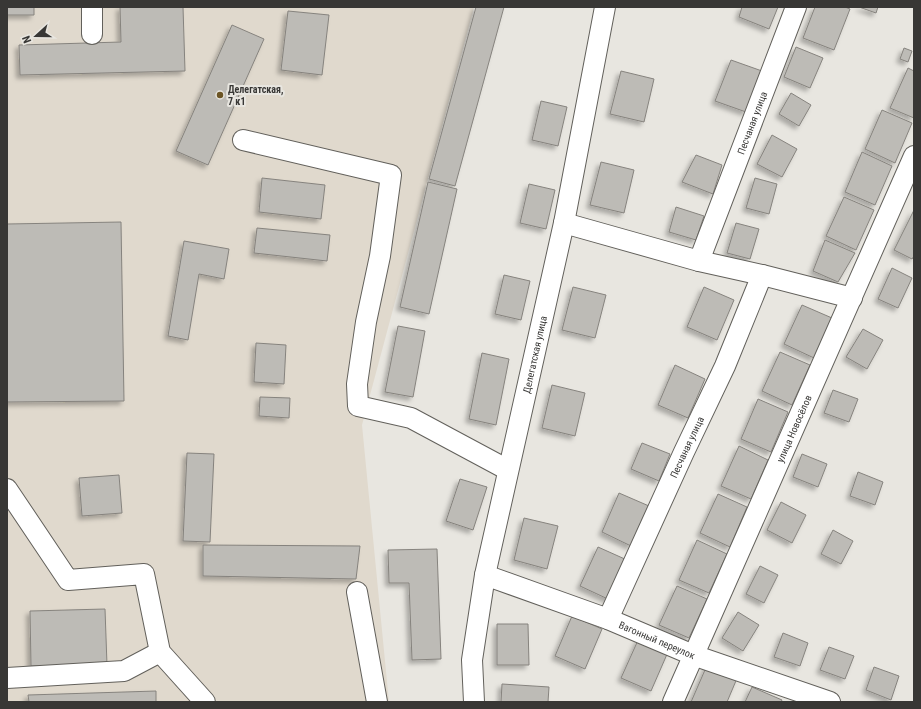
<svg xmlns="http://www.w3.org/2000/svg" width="921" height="709" viewBox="0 0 921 709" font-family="'Roboto Condensed',sans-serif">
	<defs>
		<filter id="shadow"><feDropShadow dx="-3.5" dy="3.5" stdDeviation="2" flood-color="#0004"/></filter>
	</defs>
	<rect width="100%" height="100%" fill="#e8e6e0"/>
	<path fill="#e0d9cd" d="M7 7H474L362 425 389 702H7Z"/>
	<path fill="#bdbbb6" stroke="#86837e" filter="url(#shadow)" d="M7 7H34V15H7Z
		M120 7H183L185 71 20 75 19 45 121 42Z
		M476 7H504L455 186 429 179Z
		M742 7H778L769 29 739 17Z
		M815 7H845L850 9 834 50 803 38Z
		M859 7H878L876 13Z
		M288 11 329 15 322 75 281 70Z
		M232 25 264 39 208 165 176 151Z
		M796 47 823 58 810 88 784 77Z
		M904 48 912 51 908 62 900 59Z
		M731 60 762 71 746 112 715 101Z
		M908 68 914 71V118L890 108Z
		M621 71 654 79 644 122 610 114Z
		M791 93 811 105 799 126 779 114Z
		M541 101 567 107 558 146 532 140Z
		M882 110 912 123 895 163 865 149Z
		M772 135 797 149 782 177 757 164Z
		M862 152 892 166 875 205 845 192Z
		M696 155 722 165 713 194 682 182Z
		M601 162 634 170 624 213 590 205Z
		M262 178 325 185 321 219 259 212Z
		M755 178 777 184 769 214 746 208Z
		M428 182 457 189 429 314 400 307Z
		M529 184 555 190 546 229 520 223Z
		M844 197 874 210 856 250 826 236Z
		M676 207 704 216 696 240 669 232Z
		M914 210V256L912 259 894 250Z
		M121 222 124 401 7 402V224Z
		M736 223 759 229 750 259 727 253Z
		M257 228 330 235 327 261 254 253Z
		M825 240 855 253 838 282 813 271Z
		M184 241 229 249 224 279 199 274 188 340 168 336Z
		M892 268 912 278 898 308 878 299Z
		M504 275 530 281 521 320 495 314Z
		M573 287 606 295 595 338 562 330Z
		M704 287 734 300 717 340 687 327Z
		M802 305 832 318 814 358 784 344Z
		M398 326 425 331 413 397 385 392Z
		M863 329 883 340 867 369 846 357Z
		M256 343 286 345 284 384 254 382Z
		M780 352 810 365 792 405 762 391Z
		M482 353 509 359 496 425 469 419Z
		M675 365 705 379 688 418 658 405Z
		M552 385 585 393 575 436 542 428Z
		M833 390 858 399 849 422 824 413Z
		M260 397 290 398 289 418 259 416Z
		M758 399 788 412 771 452 741 439Z
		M642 443 670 454 659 481 631 469Z
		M739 446 768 460 751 499 721 486Z
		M187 453 214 454 210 542 183 541Z
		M802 454 827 464 818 487 793 477Z
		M858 472 883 482 875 505 850 496Z
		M119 475 122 513 82 516 79 478Z
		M460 479 487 487 473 530 446 521Z
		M619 493 649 506 631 546 602 532Z
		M718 494 747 507 730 547 700 533Z
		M781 502 806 515 792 543 767 530Z
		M524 518 558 526 547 569 514 560Z
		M833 530 853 541 841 564 821 554Z
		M697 540 727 554 709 593 679 580Z
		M203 545 360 546 356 579 203 576Z
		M598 547 627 560 610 600 580 586Z
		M437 549 441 659 412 660 409 583H389L388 550Z
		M760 566 778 575 764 603 746 594Z
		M677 586 707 599 689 638 659 625Z
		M105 609 107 665 31 666 30 611Z
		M738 612 759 625 743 651 722 638Z
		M572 616 602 629 585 669 555 656Z
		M497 624H528L529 665H497Z
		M783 633 808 643 800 666 774 657Z
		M639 638 668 652 651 691 621 678Z
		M829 647 854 656 845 679 820 670Z
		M708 663 738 676 727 702H691Z
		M874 667 899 676 891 700 866 690Z
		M502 684 549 687 548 702H501Z
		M752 687 782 700 781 702H745Z
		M156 691V702H29L28 695Z"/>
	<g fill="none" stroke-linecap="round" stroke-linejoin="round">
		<g stroke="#62605b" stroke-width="22">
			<g id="minor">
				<path d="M92 34V7"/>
				<path d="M243 140 391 175 380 256 366 322 357 384 358 406 411 418 508 470"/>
				<path d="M564 223 699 261 762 275 852 298"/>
				<path id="s1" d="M699 261 796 7"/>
				<path d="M7 489 68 580 144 574 160 652 205 702"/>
				<path id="s2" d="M485 575 608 619 693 655 830 702"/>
				<path d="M357 592 377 702"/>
				<path id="s3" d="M608 619 684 452 725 366 762 275"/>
				<path d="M7 678 124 671 160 652"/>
				<path id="s4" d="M474 702 472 660 485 575 564 223 605 7"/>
				<path id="s5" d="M673 702 914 156"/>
			</g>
		</g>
		<use href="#minor" stroke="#fff" stroke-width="20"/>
	</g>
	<circle fill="#6c5525" stroke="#e8e6e0" stroke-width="1.5" cx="220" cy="95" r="4"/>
	<g text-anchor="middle" stroke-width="4" stroke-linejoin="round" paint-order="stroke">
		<g font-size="10" font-weight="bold" fill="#383735" stroke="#e8e6e0" text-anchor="start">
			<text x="228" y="93">Делегатская,<tspan x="228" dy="12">7 к1</tspan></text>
		</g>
		<g font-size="10" fill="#383735" stroke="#e8e6e0">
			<text dy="4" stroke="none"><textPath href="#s1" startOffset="148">Песчаная улица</textPath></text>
			<text dy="4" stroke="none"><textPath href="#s4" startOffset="354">Делегатская улица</textPath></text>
			<text dy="4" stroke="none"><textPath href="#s5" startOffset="299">улица Новосёлов</textPath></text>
			<text dy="4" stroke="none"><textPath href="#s3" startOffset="189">Песчаная улица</textPath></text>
			<text dy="4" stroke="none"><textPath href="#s2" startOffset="184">Вагонный переулок</textPath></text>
		</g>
	</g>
	<rect width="921" height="709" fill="none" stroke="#383735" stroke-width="16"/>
	<g transform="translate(36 36) rotate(249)" stroke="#e8e6e0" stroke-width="3" paint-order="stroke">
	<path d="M0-3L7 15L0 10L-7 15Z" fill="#383735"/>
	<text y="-6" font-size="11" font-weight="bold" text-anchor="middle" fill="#383735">N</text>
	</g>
</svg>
